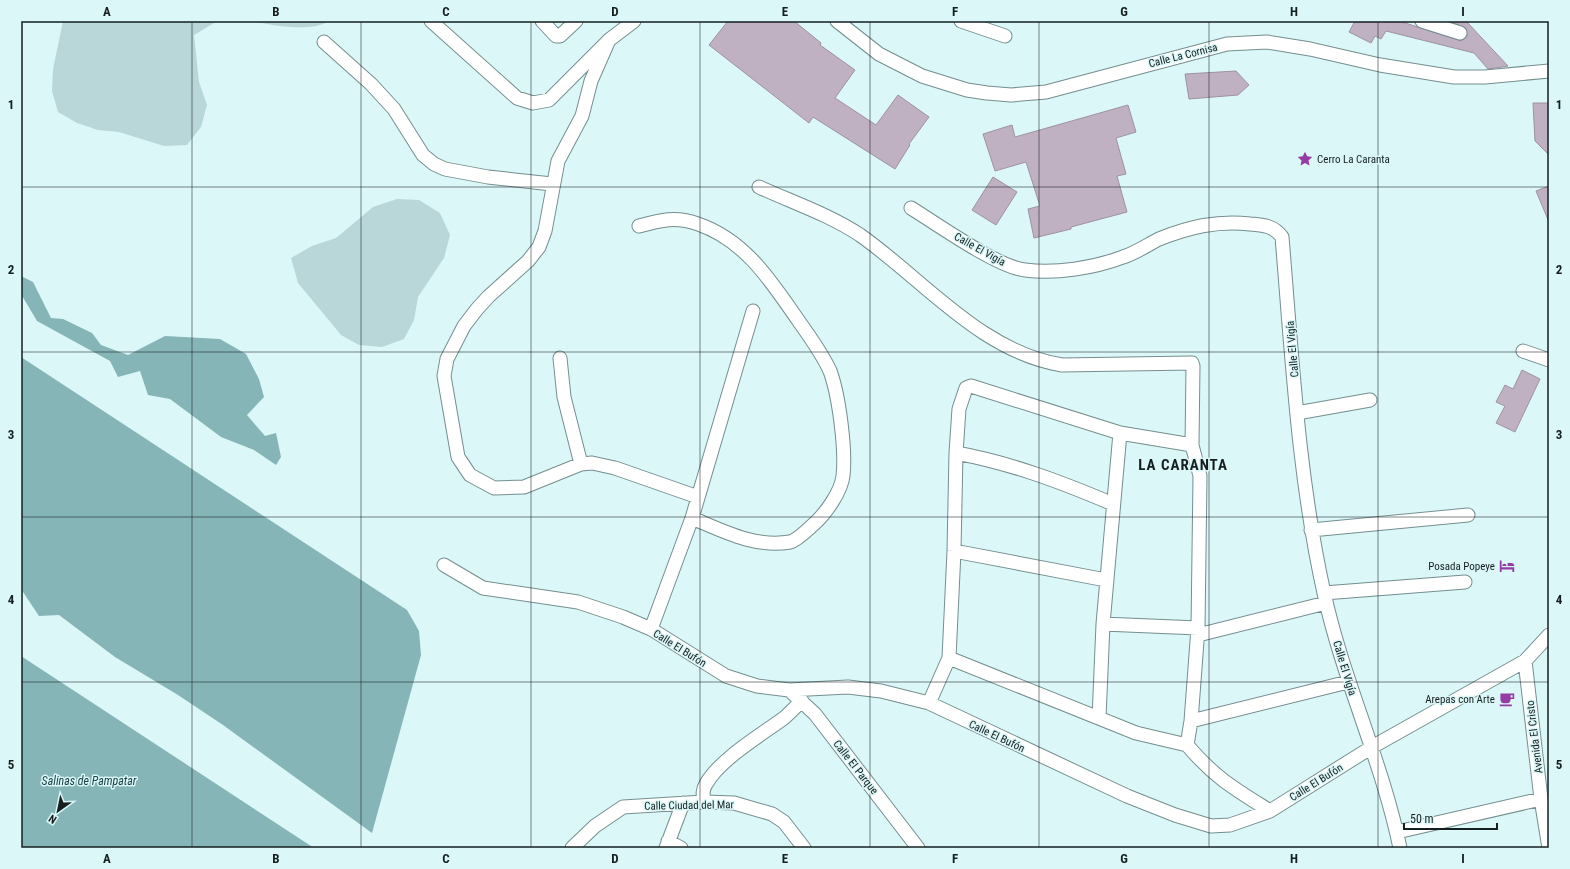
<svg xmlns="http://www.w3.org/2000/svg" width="1570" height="869" viewBox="0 0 1570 869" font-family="'Roboto Condensed',sans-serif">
	<rect width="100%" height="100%" fill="#dbf7f8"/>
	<path fill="#b9d7d8" d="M63 21H222L214 23 194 35 199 82 207 105 201 127 187 145 164 146 119 132 98 130 77 123 58 112 52 91 53 69Z
		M252 21H329C311 33 272 25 252 21Z
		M397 199 419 200 440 213 450 235 444 258 418 297 414 320 404 339 382 347 359 345 341 335 298 283 291 258 312 246 336 238 373 207Z"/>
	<path fill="#86b5b7" d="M21 276 33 282 51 318 63 319 92 333 101 345 128 355 165 336 220 339 246 354 259 379 264 397 247 415 265 436 276 433 281 457 276 465 254 450 221 437 170 399 148 395 140 371 118 377 110 361 37 321 21 294Z
		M21 357 407 610 419 631 421 655 372 833 223 725 178 695 115 657 59 615 39 616 21 589Z
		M21 656 314 848H21Z"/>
	<path fill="#bfb1c2" stroke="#9f91a2" d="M728 21H794L821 43 820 45 855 70 835 98 876 125 898 95 929 117 909 144 910 145 895 169 813 117 809 123 709 45Z
		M1355 21H1399L1461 41 1467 36 1466 28 1449 21H1466L1508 66 1488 69 1474 53 1386 31 1381 39 1375 36 1371 43 1349 32Z
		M1236 71 1249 85 1238 95 1189 99 1185 74Z
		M1533 103H1549V155L1535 141Z
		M1128 105 1136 132 1116 138 1126 174 1117 176 1127 212 1071 227V229L1034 238 1028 209 1040 206 1026 162 995 171 983 134 1012 125 1015 137Z
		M993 177 1017 192 996 225 972 210Z
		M1549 186V222L1536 191Z
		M1522 370 1540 379 1515 432 1496 423 1505 406 1496 402 1505 385 1513 389Z"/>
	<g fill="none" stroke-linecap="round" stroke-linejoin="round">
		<g stroke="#758e8f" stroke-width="15">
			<path id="minor" d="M431 21 517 98 533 103 549 100 609 40 634 21
				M542 21 556 36H560L576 21
				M837 21 879 54 922 76 967 90 987 93 1011 95 1046 92 1227 44 1267 42 1310 49 1380 65 1454 77H1485L1549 71
				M961 21 1005 36
				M1422 21 1460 33
				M609 40 591 81 582 116 558 161 545 231 539 247 528 261 489 296 477 309 464 326 447 359 444 376 458 457 470 475 494 488 524 487 581 464 592 463 615 468 698 497
				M324 42 371 84 394 109 423 155 434 164 445 169 488 177 552 184
				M759 187C792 202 830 215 860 235 924 280 981 352 1062 365L1192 363 1193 366 1192 445 1200 476 1198 628 1191 721 1187 745C1215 778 1235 789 1270 811
				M911 208C937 224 997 267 1025 270 1056 274 1094 268 1123 257 1136 253 1147 245 1159 239 1189 227 1218 220 1250 224 1264 225 1274 226 1282 237 1292 356 1298 476 1324 593 1343 680 1382 761 1400 848
				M639 226C661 220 676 216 698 224 745 240 771 281 798 320 809 336 822 353 830 371 839 395 846 450 843 476 841 492 826 513 814 524 808 529 798 540 790 542 755 548 723 531 692 518
				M1523 351 1549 360
				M560 358 564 397 581 464
				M1297 413 1370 400
				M956 453C1011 463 1061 482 1113 504
				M1311 530 1468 515
				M954 551 1106 580
				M444 565 483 588 578 602 623 617 651 629 726 676 757 686 789 690 848 687 881 691 929 703 1127 796 1175 815 1211 826 1230 825 1270 811 1372 747 1525 661 1549 635
				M1324 593 1465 582
				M1103 624 1198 628
				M651 629 692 518 753 311
				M1198 635 1326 603
				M949 658 1136 733 1187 745
				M1525 661 1541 799 1549 848
				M789 690 815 714 918 848
				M929 703 949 658 954 551 956 453 959 409 966 388 971 386 1120 433 1192 445
				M1099 718 1103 624 1120 433
				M1191 721 1348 682
				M704 802C703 795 702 790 706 784 720 759 761 735 784 718 790 713 796 706 802 701
				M1397 832 1541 799
				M668 841 681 848
				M572 848 595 826 623 807 704 802 734 803 772 814 784 822 804 848
				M666 848 683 803"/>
		</g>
		<use href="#minor" stroke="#fff" stroke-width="13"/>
	</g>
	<path fill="none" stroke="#151f20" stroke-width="1" stroke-opacity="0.55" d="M192 21V848M361 21V848M531 21V848M700 21V848M870 21V848M1039 21V848M1209 21V848M1378 21V848M21 187H1549M21 352H1549M21 517H1549M21 682H1549"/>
	<defs>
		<g id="sight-bare" transform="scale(1.2)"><path d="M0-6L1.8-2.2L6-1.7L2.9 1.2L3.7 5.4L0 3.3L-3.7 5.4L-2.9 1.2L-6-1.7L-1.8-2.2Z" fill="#953ba6" stroke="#dbf7f8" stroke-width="2.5" paint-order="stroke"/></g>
		<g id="hotel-bare" transform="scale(1.2)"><path d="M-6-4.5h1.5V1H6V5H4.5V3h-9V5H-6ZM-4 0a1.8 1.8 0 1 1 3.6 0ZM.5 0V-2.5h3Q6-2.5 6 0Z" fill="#953ba6" stroke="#dbf7f8" stroke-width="2.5" paint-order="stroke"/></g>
		<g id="cafe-bare" transform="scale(1.2)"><path d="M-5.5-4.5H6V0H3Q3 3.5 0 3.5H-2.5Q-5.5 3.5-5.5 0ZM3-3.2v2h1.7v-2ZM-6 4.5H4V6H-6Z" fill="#953ba6" stroke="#dbf7f8" stroke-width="2.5" paint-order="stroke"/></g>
	</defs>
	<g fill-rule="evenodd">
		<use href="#sight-bare" x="1305" y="159"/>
		<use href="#hotel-bare" x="1507" y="566"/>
		<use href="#cafe-bare" x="1507" y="699"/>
	</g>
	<g text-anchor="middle" stroke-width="3" stroke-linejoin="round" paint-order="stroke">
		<g font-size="11" fill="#151f20" stroke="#dbf7f8">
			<text transform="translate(1183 55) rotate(-14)" y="4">Calle La Cornisa</text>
			<text transform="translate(980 249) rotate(29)" y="4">Calle El Vigía</text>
			<text transform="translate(1292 349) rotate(-95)" y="4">Calle El Vigía</text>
			<text transform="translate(680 648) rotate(32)" y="4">Calle El Bufón</text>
			<text transform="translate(1345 668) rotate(73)" y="4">Calle El Vigía</text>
			<text transform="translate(997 736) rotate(25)" y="4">Calle El Bufón</text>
			<text transform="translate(1534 737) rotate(-97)" y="4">Avenida El Cristo</text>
			<text transform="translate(856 767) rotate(52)" y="4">Calle El Parque</text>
			<text transform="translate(1316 782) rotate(-32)" y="4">Calle El Bufón</text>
			<text transform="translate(689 805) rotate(-1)" y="4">Calle Ciudad del Mar</text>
		</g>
		<g font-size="11" fill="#151f20" stroke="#dbf7f8" text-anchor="end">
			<text x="1317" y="163" text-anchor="start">Cerro La Caranta</text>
			<text x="1495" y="570">Posada Popeye</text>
			<text x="1495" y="703">Arepas con Arte</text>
		</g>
		<g font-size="12" font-style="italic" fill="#164245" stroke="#dbf7f8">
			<text x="89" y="785">Salinas de Pampatar</text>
		</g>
		<g font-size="15" font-weight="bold" letter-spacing="1" fill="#151f20" stroke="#dbf7f8">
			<text x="1183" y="470">LA CARANTA</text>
		</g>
	</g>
	<rect width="1570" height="869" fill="none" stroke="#dbf7f8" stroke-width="44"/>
	<g transform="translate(58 811) rotate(213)" stroke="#dbf7f8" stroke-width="3" paint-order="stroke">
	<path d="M0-3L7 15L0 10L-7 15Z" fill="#151f20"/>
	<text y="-6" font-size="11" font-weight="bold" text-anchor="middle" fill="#151f20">N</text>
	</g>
	<path d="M1404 823v6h93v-6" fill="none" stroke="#151f20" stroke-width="2"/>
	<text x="1410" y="823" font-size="12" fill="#151f20" stroke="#dbf7f8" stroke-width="3" paint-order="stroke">50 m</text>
	<rect x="22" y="22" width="1526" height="825" fill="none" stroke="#151f20" stroke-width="1.5"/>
	<g font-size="13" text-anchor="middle" font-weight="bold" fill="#151f20">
		<text x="107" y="16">A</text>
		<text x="276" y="16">B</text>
		<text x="446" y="16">C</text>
		<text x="615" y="16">D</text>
		<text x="785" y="16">E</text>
		<text x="955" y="16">F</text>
		<text x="1124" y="16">G</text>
		<text x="1294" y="16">H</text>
		<text x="1463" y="16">I</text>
		<text x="11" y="109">1</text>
		<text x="1559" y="109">1</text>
		<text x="11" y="274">2</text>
		<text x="1559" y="274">2</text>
		<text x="11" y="439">3</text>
		<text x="1559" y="439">3</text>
		<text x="11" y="604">4</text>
		<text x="1559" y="604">4</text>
		<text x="11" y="769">5</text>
		<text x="1559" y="769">5</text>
		<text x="107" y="863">A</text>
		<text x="276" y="863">B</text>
		<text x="446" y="863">C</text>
		<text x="615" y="863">D</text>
		<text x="785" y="863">E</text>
		<text x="955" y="863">F</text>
		<text x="1124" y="863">G</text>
		<text x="1294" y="863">H</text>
		<text x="1463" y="863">I</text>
	</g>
</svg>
